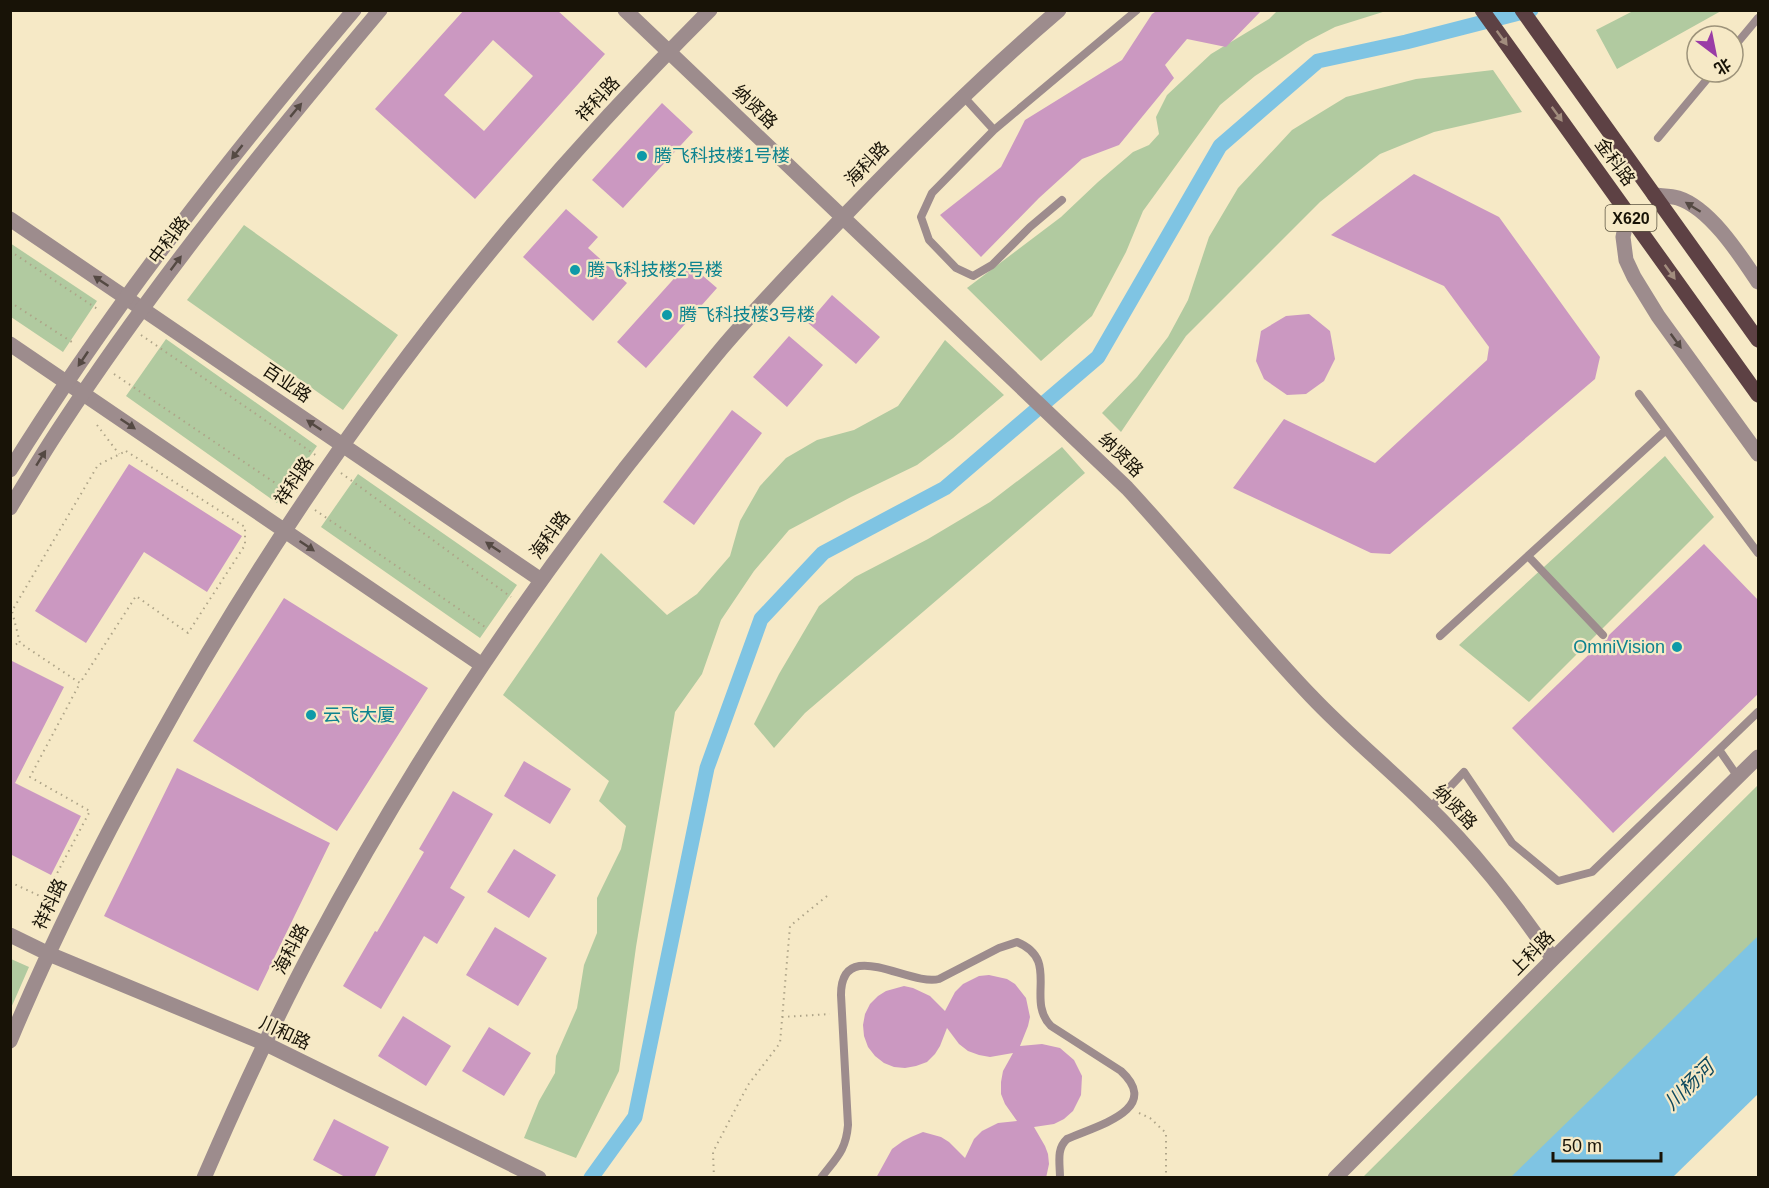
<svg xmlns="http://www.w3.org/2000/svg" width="1769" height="1188" viewBox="0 0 1769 1188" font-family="Arial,'Noto Sans SC',sans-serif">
	<rect width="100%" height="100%" fill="#f6e9c6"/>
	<path fill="#b1caa0" d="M1277 11H1386L1335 27 1306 42 1255 76 1220 105 1143 211 1126 252 1092 316 1041 361 967 288 1061 217 1098 182 1133 152 1149 145 1159 134 1156 117 1167 95 1211 54 1269 19Z
		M1633 11V10L1721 11 1617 69 1596 30Z
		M1493 70 1522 112 1434 132 1380 154 1320 202 1186 336 1121 432 1102 413 1137 377 1168 337 1188 300 1209 237 1238 188 1292 130 1346 97 1416 79Z
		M244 225 398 335 343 410 187 300Z
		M10 243 97 301 63 352 11 317Z
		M166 339 317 446 277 503 126 396Z
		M945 340 1004 395 953 438 917 465 851 497 789 530 754 571 721 620 702 674 675 712 636 947 619 1071 576 1158 524 1138 539 1101 555 1073 556 1056 577 1008 584 965 597 933V898L621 849 626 826 599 801 609 781 503 695 601 553 667 615 697 594 730 556 740 521 760 486 786 458 817 440 854 430 898 406Z
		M1062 447 1085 473 805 713 774 748 754 724 779 674 819 606 855 577 928 539 990 502Z
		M1665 456 1714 517 1529 702 1459 645Z
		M358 474 517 585 480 638 321 527Z
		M1758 785V939L1514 1177 1362 1178Z
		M11 959 29 967 11 1008Z"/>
	<path fill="#7fc4e3" d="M1758 936V1094L1673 1177H1511Z"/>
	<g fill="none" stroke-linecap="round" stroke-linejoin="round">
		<path stroke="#7fc4e3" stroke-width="15" d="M591 1178 635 1117 707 768 761 619 823 553 945 488 1098 357 1220 146 1318 61 1406 42 1531 10"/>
	</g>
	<path fill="#cb98c1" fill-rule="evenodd" d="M464 10H557L605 54 475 199 375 109ZM493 40 533 76 484 131 444 95Z
		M1158 10H1262L1226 47 1187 39 1165 65 1174 78 1119 145 1082 159 1039 198 981 257 940 215 1001 167 1025 120 1122 60 1152 14Z
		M662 103 693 132 623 208 592 180Z
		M1414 174 1499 217 1600 357 1595 379 1390 554 1371 553 1233 488 1284 419 1375 463 1487 360 1489 347 1444 286 1331 235Z
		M566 209 598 237 588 248 627 283 593 321 523 257Z
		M688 263 717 288 646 368 617 342Z
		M832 295 880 337 856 364 808 323Z
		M1309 314 1330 331 1335 359 1324 381 1306 394 1287 395 1264 379 1256 361 1261 331 1286 316Z
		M789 336 823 365 787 407 753 377Z
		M732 410 762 433 694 525 663 502Z
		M129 464 242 536 207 592 144 552 86 643 35 611Z
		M1704 544 1758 600V694L1613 833 1512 728 1603 641 1607 640 1609 635Z
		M284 598 428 688 337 831 193 741Z
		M10 660 64 687 15 783 81 816 51 875 10 854Z
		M524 761 571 789 550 824 504 796Z
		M177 768 330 843 258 991 104 916Z
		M453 791 493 814 450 888 465 897 437 944 424 936 381 1009 343 986 375 931 377 932 424 852 419 849Z
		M514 849 556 875 529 918 487 892Z
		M495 927 547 958 518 1006 466 975Z
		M989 975 1007 979 1015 984 1026 998 1030 1017 1028 1026 1020 1046 1042 1044 1060 1048 1074 1060 1082 1076 1081 1095 1073 1111 1064 1119 1054 1124 1034 1127 1045 1146 1048 1154 1049 1164 1046 1178H876L892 1149 903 1141 911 1137 923 1132 941 1137 949 1142 965 1158 974 1139 982 1131 998 1123 1017 1121 1005 1104 1001 1094V1082L1003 1071 1013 1053 990 1057 979 1055 968 1051 959 1044 947 1028 940 1046 935 1054 927 1062 916 1066 905 1068 894 1067 884 1063 875 1056 868 1047 864 1036 863 1025 865 1014 870 1004 878 996 886 991 904 986 913 988 930 996 945 1011 955 992 963 984 979 976Z
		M403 1016 451 1046 426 1086 378 1056Z
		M489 1027 531 1053 504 1096 462 1071Z
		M334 1119 389 1147 374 1178H347L313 1160Z"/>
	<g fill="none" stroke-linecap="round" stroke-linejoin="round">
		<path stroke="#aea488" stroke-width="2" stroke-dasharray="1.5 4.5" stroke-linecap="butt" d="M10 251 99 310
			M10 302 75 344
			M141 335 317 456
			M114 374 293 495
			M97 425 119 454
			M126 451 245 527V545L188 633 136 596 80 683 20 643 12 611 98 465Z
			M341 473 511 597
			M315 510 488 629
			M10 646 20 643
			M10 882 44 898 90 811 30 777 80 683
			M782 1017 830 1014
			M1139 1113 1150 1118 1166 1133V1178
			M714 1178 713 1152 748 1085 780 1043 790 926 827 896"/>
		<path stroke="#9d8c8d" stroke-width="8" d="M1733 48 1758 18
			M963 96 994 130 932 193 921 217 929 240 956 268 973 276 992 265 1030 227 1062 200
			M994 130 1137 10
			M1658 138 1713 72
			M1639 394 1758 553
			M1528 556 1603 635
			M1440 636 1666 430
			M1720 751 1738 777
			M1430 808 1464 772 1512 843 1558 881 1592 872 1758 712
			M821 1178C836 1158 846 1151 848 1125L841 995C841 935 910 987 939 979L999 948 1017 942C1061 960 1025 1000 1051 1026L1121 1071C1163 1110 1095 1126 1067 1139 1056 1149 1060 1163 1060 1178"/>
		<path stroke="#9d8c8d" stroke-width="15" d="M625 10 1127 488C1190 556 1247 629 1311 696 1346 733 1386 766 1423 802 1473 849 1514 903 1553 959
			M1654 195C1662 196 1671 196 1678 198 1710 208 1740 255 1758 282
			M1628 213 1623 237 1626 260 1634 277 1658 316 1758 454
			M10 219 541 580
			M10 344 482 665
			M10 935 49 954 266 1044 539 1178
			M10 1041C53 938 103 839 157 742 306 473 492 227 710 10
			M204 1178C238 1099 274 1021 314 946 413 760 530 585 662 422 682 397 702 372 722 348 762 301 805 257 847 213 915 142 984 74 1059 10
			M1335 1178 1553 959 1758 757"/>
		<path stroke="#9d8c8d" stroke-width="15" d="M10 470C111 307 230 157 354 10
			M10 508C27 480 43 453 61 426 157 280 267 144 380 10"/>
		<path stroke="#5d4144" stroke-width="15" d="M1482 10 1758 395
			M1522 10 1758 340"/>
	</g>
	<defs><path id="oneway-solid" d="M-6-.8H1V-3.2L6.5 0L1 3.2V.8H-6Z" transform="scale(1.5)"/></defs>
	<g fill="#a28d7e">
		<use href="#oneway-solid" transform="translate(1502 38) rotate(54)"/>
		<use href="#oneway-solid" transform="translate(1557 114) rotate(54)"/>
		<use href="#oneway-solid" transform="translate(1670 272) rotate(54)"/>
	</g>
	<g fill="#544943">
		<use href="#oneway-solid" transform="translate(296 110) rotate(-50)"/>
		<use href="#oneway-solid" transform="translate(237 152) rotate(128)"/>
		<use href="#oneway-solid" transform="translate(1693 207) rotate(-148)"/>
		<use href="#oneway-solid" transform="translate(176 263) rotate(-53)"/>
		<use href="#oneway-solid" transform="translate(101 281) rotate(-146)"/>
		<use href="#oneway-solid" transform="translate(1676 341) rotate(54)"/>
		<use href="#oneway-solid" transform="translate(83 359) rotate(124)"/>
		<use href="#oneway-solid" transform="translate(128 424) rotate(34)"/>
		<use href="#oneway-solid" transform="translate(314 425) rotate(-146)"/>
		<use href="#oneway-solid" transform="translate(41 458) rotate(-58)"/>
		<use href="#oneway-solid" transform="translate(307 546) rotate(34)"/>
		<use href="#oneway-solid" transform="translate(493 547) rotate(-146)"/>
	</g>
	<g fill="#0f9aa8" stroke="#f6e9c6" stroke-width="2">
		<circle cx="642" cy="156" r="6"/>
		<circle cx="575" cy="270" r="6"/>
		<circle cx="667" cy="315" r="6"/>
		<circle cx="1677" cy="647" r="6"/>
		<circle cx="311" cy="715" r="6"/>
	</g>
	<g text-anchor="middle" stroke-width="4.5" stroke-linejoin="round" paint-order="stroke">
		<rect fill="#f6e9c6" stroke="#5b5340" stroke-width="1.5" x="1605.5" y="205" width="51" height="26" rx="4.5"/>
		<g font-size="16" font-weight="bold" fill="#181307">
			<text x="1631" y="224">X620</text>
		</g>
		<g font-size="18" fill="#181307" stroke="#f6e9c6">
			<text transform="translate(598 99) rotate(-47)" y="6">祥科路</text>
			<text transform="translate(755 107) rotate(44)" y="6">纳贤路</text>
			<text transform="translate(1615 162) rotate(54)" y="6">金科路</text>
			<text transform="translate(867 164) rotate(-46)" y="6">海科路</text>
			<text transform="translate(169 240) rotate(-53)" y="6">中科路</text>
			<text transform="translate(287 383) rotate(34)" y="6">百业路</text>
			<text transform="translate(1121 455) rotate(45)" y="6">纳贤路</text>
			<text transform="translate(294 481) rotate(-56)" y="6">祥科路</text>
			<text transform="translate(550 535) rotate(-54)" y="6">海科路</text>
			<text transform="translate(1455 807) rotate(46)" y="6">纳贤路</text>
			<text transform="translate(50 904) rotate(-65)" y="6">祥科路</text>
			<text transform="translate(291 949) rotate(-62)" y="6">海科路</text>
			<text transform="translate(1532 953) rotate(-45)" y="6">上科路</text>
			<text transform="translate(285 1033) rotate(25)" y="6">川和路</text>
		</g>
		<g font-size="18" fill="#0d838f" stroke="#f6e9c6" text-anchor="start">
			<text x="654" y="162">腾飞科技楼1号楼</text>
			<text x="587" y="276">腾飞科技楼2号楼</text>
			<text x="679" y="321">腾飞科技楼3号楼</text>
			<text x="1665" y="653" text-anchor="end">OmniVision</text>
			<text x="323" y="721">云飞大厦</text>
		</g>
		<g font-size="20" font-style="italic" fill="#0e495e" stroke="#f6e9c6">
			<text transform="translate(1689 1085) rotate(-44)" y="7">川杨河</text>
		</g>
	</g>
	<rect width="1769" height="1188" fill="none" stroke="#181307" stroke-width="24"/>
	<g transform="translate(1715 54) rotate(148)"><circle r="28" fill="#f6e9c6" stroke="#9d937a" stroke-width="1.5"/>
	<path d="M0-4.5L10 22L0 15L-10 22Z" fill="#9a3ca6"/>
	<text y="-9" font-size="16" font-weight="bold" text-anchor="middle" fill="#181307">北</text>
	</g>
	<path d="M1553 1152v9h108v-9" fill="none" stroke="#181307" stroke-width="3"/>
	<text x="1562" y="1152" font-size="18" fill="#181307" stroke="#f6e9c6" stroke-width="4.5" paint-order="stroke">50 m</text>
</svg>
